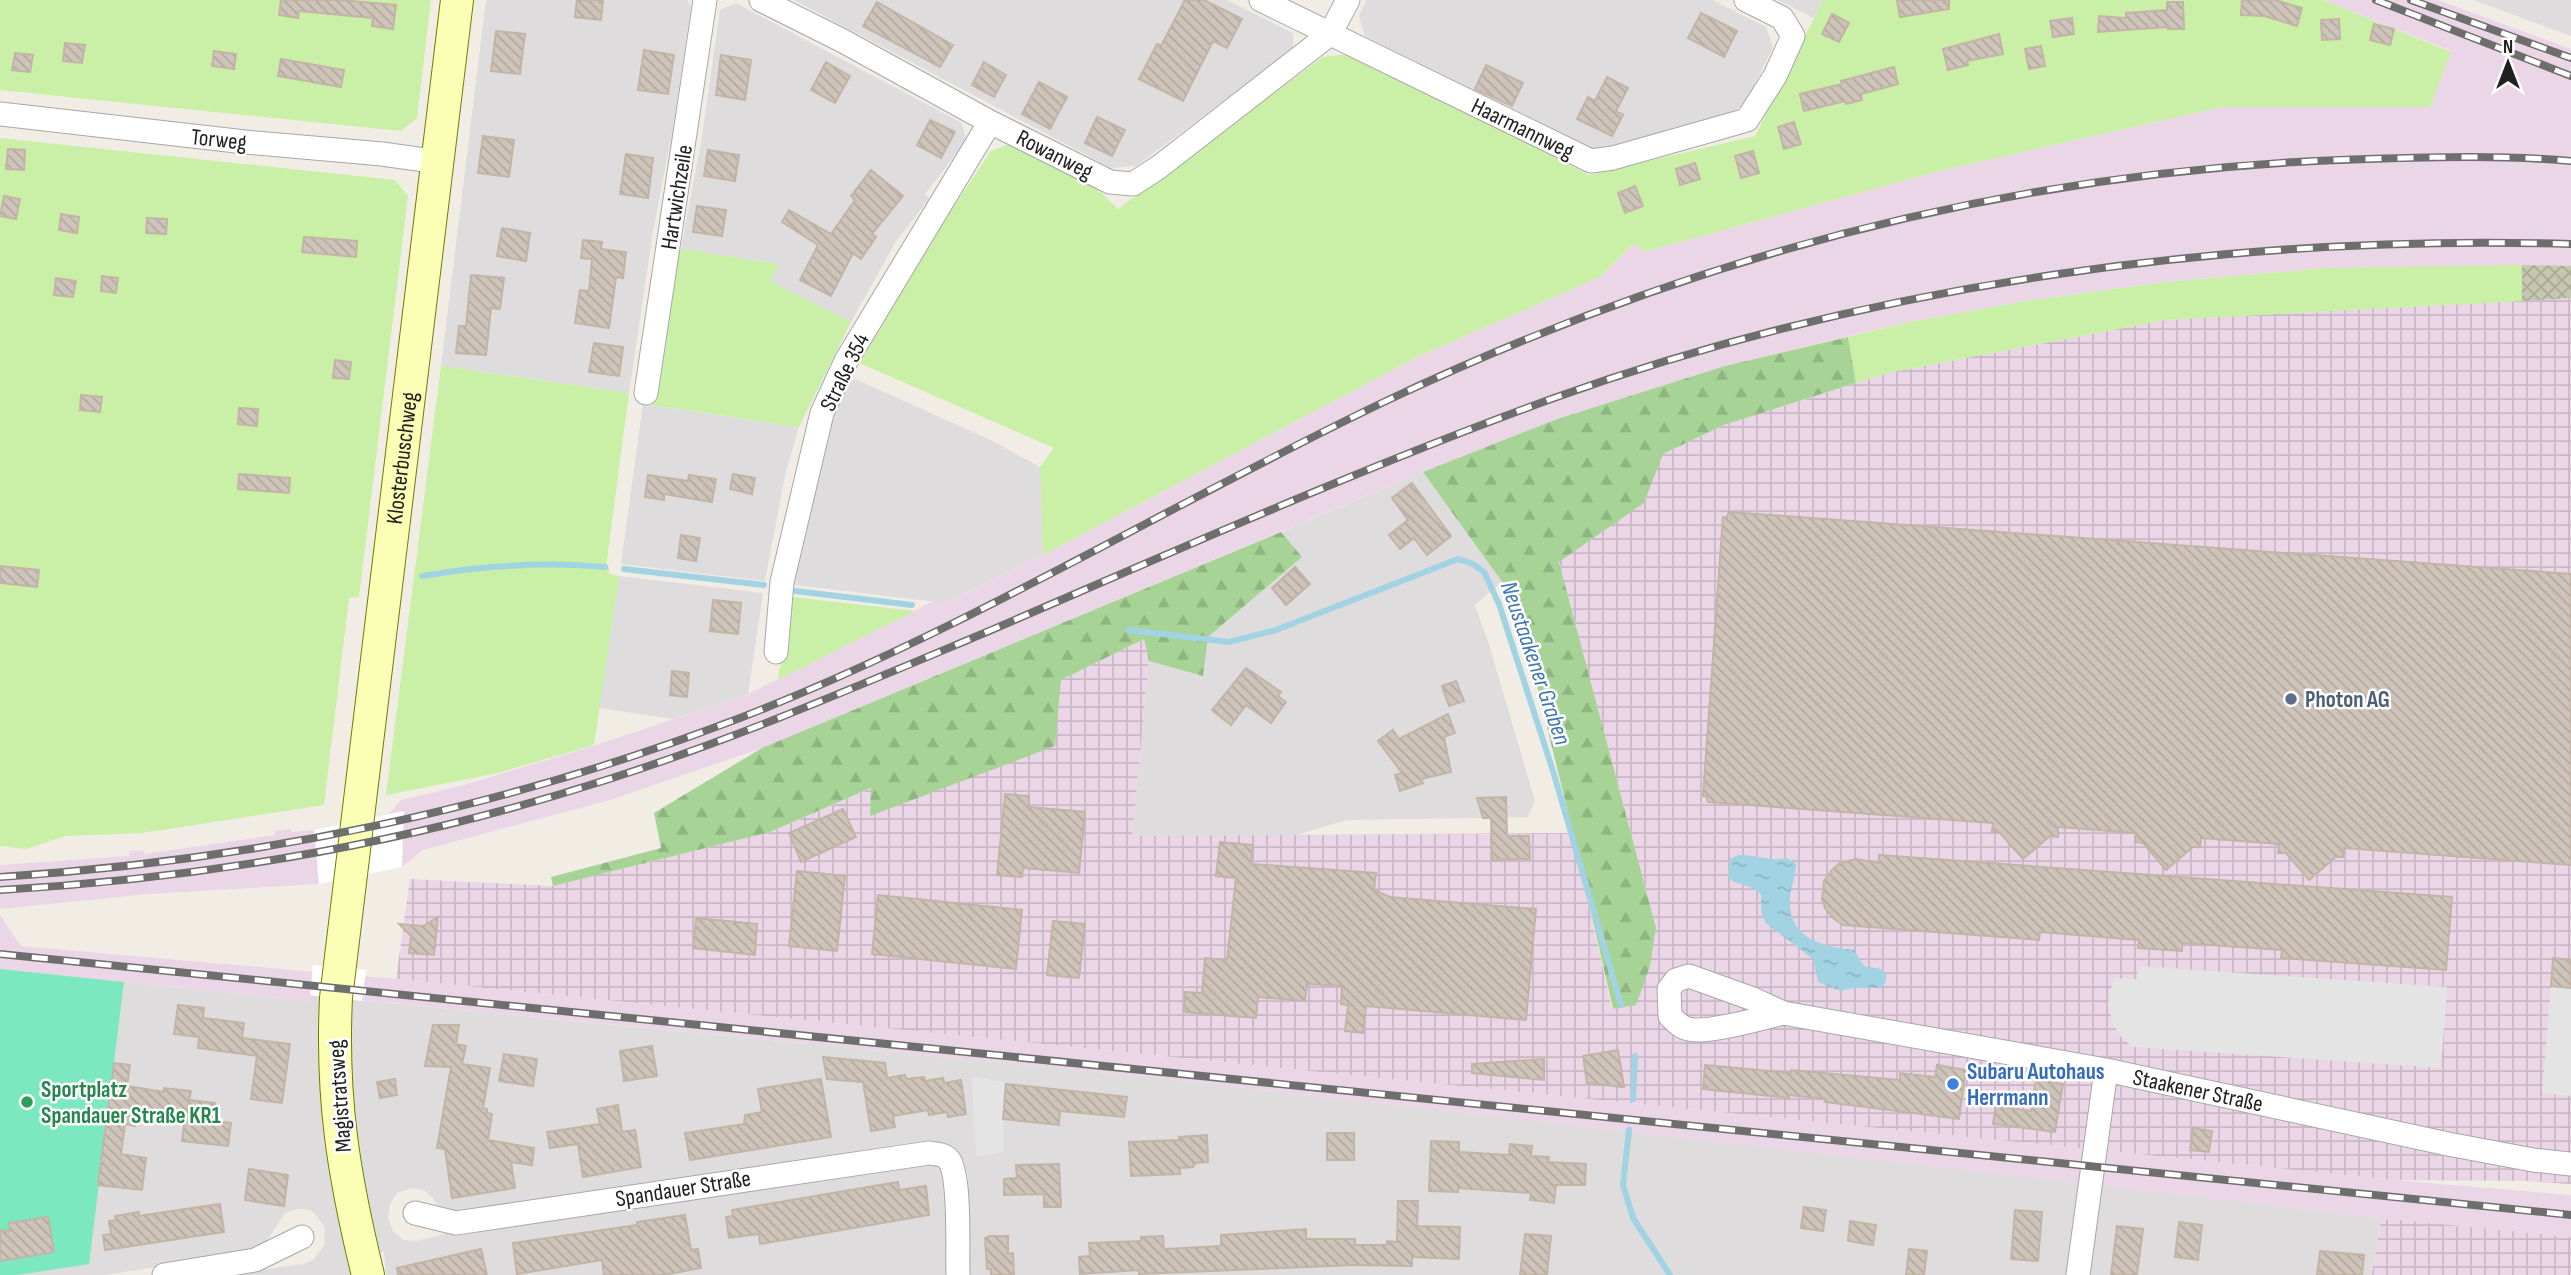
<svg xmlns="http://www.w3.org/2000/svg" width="2571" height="1275" viewBox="0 0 2571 1275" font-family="'Sofia Sans Condensed',sans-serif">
	<defs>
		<pattern id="industrial-grid" width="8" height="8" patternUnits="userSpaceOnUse" patternTransform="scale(1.75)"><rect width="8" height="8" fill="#ebd6e7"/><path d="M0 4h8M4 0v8" fill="none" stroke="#c9b7c6"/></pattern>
		<pattern id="construction-cross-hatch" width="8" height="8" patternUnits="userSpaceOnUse" patternTransform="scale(1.75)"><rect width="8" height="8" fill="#c6c7af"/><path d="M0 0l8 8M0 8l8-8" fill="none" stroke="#aaab96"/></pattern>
		<pattern id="forest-firs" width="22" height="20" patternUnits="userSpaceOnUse" patternTransform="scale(1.75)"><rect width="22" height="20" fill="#a7d496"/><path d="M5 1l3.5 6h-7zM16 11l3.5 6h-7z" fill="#8fb681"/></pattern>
		<pattern id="water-ripples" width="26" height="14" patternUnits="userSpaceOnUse" patternTransform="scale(1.75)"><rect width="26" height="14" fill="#a1d3e3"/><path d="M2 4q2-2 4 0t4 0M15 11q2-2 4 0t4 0" fill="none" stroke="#8ab5c2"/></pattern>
		<pattern id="building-back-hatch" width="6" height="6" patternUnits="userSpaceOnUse" patternTransform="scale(1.75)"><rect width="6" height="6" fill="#cec4ba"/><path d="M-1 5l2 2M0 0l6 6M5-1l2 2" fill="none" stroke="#b1a8a0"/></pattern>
	</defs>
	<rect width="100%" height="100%" fill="#f1ede5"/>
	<path fill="#dedcdc" d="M486 0H687L691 6 673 128 653 231 629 393 441 366Z
		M794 0H1227L1293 33V49L1136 166 1111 168Z
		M1366 0H1712L1766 27 1773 47 1746 102 1726 118 1592 150 1365 36 1359 16Z
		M1778 0H1823L1814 18Z
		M2473 0H2571V36Z
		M736 3 962 123 966 141 925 194 929 199 896 241 851 322 770 282 778 264 681 249 702 137 720 10Z
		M855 379 991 440 1040 467 1043 555 945 603 795 585 803 531 820 457 844 390 848 383Z
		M643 404 799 427 785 475 765 581 621 564Z
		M1423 472 1503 581 1475 605 1488 641 1535 801 1528 817 1347 820 1293 836H1132L1149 661 1203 676 1208 637 1301 558 1281 532Z
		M619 576 763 593 748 694 673 719 599 708Z
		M0 969 309 1001 310 995 324 997 353 1275H222L303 1264 313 1260 324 1246 325 1227 317 1216 310 1210 298 1209 285 1213 266 1242 252 1252 105 1275H0Z
		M349 999 1159 1078 2080 1183 2069 1275H968V1176L964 1162 956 1151 943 1145 915 1142 462 1215 439 1208 433 1198 424 1190 412 1188 397 1193 390 1204 388 1218 393 1231 403 1240 417 1241 449 1233 925 1162 935 1165 942 1170 948 1179 952 1275H386L384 1252 377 1254 352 1131Z
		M2100 1185 2381 1218 2372 1275H2090Z"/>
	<path fill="url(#industrial-grid)" d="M2571 298V1184L2525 1181 2394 1180 396 979 410 879 553 886 770 832 872 788 871 815 1054 746 1061 680 1144 639 1149 661 1132 836 1573 833 1612 1009 1636 1005 1656 928 1559 562 1643 503 1663 454 1724 425 1888 373 2165 320Z
		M2381 1218 2571 1237V1275H2372Z"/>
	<path fill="#ebd6e7" d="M2323 0H2438L2571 49V266L2325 268 2165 282 2025 301 1904 323 1725 366 1557 419 1423 472 762 748 613 799 423 850 402 867 319 884 148 894 0 909V865L129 856V851L143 850 144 854 275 835V831L291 829 292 832 314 830 388 815 401 800 461 786 593 746 748 694 932 602H948L1043 555 1417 357 1600 277 1634 243 1644 252 1939 171 2222 107H2430L2451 51Z
		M0 915 21 946 396 979 2394 1180 2571 1195V1237L2381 1218 1159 1078 311 995 309 1001 0 969Z"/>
	<path fill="url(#construction-cross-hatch)" d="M2522 265 2571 266V298L2522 301Z"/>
	<path fill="#c9f0a6" d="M0 0H431L417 118 401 131 0 90Z
		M1823 0H2323L2451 52 2430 107H2222L1939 171 1644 252 1634 243 1600 277 1417 357 1043 555 1040 467 1054 448 857 362 909 273 991 151 1012 143 1096 188 1118 209 1323 57 1348 54 1589 175 1755 136Z
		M0 138 395 180 408 196 359 597 349 598 324 805 142 833 65 836 26 849 0 846Z
		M675 248 778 264 771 282 851 322 799 427 651 405Z
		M2522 265V301L2165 320 1888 373 1856 383 1848 337 1904 323 2025 301 2166 282 2325 268Z
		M441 366 629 393 606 567H609V574L619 576 594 745 498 773 386 795Z
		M793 597 915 611 778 680 786 628H783Z"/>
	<path fill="url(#forest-firs)" d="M1848 337 1856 383 1724 425 1663 454 1644 503 1559 562 1656 928 1650 966 1636 1005 1613 1009 1573 833 1516 601 1423 472 1557 419 1725 366Z
		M1281 532 1302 557 1208 637 1203 676 1149 661 1144 639 1061 680 1055 746 870 816 871 788 770 832 553 886 551 877 661 848 654 813 762 748Z"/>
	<path fill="#7be8c0" d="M0 969 124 982 89 1264 17 1275H0Z"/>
	<path fill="#e4e4e4" d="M2138 966 2447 987 2441 1068 2133 1047 2121 1037 2113 1025 2108 1004 2110 991 2115 978 2137 979Z
		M2551 986 2571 988V1096L2542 1093Z
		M972 1077 1004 1082 1003 1152 976 1157Z"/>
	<path fill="url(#water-ripples)" d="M1738 855C1755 854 1770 862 1787 858L1796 864C1796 876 1791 886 1790 897 1787 939 1822 946 1854 950L1864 966 1881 969 1886 974V981L1883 987C1870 989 1851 986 1841 991L1818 982 1813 959 1767 924C1759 913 1762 907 1761 895 1752 883 1737 887 1728 877L1730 859Z"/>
	<path fill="#fff" d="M404 811 402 867 319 884 314 830Z
		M313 965 366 970 362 1001 310 995Z"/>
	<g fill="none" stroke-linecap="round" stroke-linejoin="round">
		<path stroke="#a1d3e3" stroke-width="6" d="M624 569 764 585
			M422 576C483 566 544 561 605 567
			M795 591 912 605
			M1129 630 1229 642 1276 630 1458 559 1473 564 1484 572 1499 604 1553 771 1621 1005
			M1633 1099 1635 1056
			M1629 1130 1623 1185 1633 1218 1670 1275"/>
	</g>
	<path fill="url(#building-back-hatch)" stroke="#c4b4a6" stroke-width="2" d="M281 0H340L396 5 393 29 372 26 373 18 299 11 298 18 279 15Z
		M577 0H603L601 20 575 17Z
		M1185 0H1204L1242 19 1227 48 1213 41 1183 101 1139 79 1157 44 1161 46Z
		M1897 0H1949V9L1900 17Z
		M2242 0H2275L2302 8 2297 26 2264 16 2241 15Z
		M877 2 953 45 940 67 863 26Z
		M2167 2H2183L2184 29H2168V27L2098 32 2099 16 2126 18V13L2167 10Z
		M1701 13 1737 31 1724 57 1688 38Z
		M1832 14 1849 23 1839 42 1822 34Z
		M2072 18 2074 34 2053 37 2050 21Z
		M2339 19 2340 39 2322 40 2321 20Z
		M2374 24 2394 29 2390 45 2370 40Z
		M496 31 525 34 520 74 491 71Z
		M1999 34 2003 54 1967 61 1968 65 1948 70 1943 49Z
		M65 43 85 45 82 63 63 61Z
		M2041 46 2045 66 2029 69 2025 49Z
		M644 50 674 55 668 94 638 90Z
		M214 51 236 54 234 69 212 66Z
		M15 53 33 55 30 72 12 70Z
		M721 55 751 60 745 100 716 95Z
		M281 59 344 70 341 87 278 76Z
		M826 62 850 76 835 103 811 90Z
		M984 62 1006 75 994 97 972 85Z
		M1486 65 1523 83 1512 106 1475 89Z
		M1894 67 1898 84 1861 94 1862 100 1846 104 1845 101 1804 111 1800 94 1842 84 1841 81Z
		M1607 77 1628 88 1616 111 1623 115 1612 136 1577 119 1588 97 1595 101Z
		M1039 82 1067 97 1050 129 1022 114Z
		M1097 117 1125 130 1112 156 1085 143Z
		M930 120 955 132 941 158 917 145Z
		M1794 122 1801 144 1784 149 1778 127Z
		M483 136 514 140 509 177 478 173Z
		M8 149 25 150 24 170 6 169Z
		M708 150 739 155 735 181 704 176Z
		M1753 151 1759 173 1741 178 1735 156Z
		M626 154 653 158 648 198 620 194Z
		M1695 163 1700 179 1680 185 1676 169Z
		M871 170 903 196 872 234 876 237 861 259 853 253 831 296 800 280 818 245 782 222 789 210 831 234 855 200 851 196Z
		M1635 186 1643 206 1625 213 1618 193Z
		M4 196 20 199 16 219 0 216Z
		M697 206 726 210 722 236 693 232Z
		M61 214 79 217 77 233 59 230Z
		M147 218 167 219 166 234 146 233Z
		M502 228 530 233 526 261 497 256Z
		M304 237 357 241 356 257 302 252Z
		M583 240 602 242 601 249 626 252 623 278 616 277 609 328 575 323 580 290 589 291 592 259 581 258Z
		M471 275 504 278 500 309 491 308 486 355 456 353 459 326H466Z
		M102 276 118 278 116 293 101 291Z
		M56 278 76 281 73 297 54 295Z
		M594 343 623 347 619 376 589 372Z
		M335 360 351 362 349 379 333 378Z
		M81 395 102 397 100 412 80 410Z
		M239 408 258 409 257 426 238 424Z
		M239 474 290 478 289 493 238 489Z
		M733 474 755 478 752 494 730 489Z
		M648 475 688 481 689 475 716 479 712 502 664 494V500L645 497Z
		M1412 483 1451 536 1427 555 1414 538 1400 549 1389 535 1408 520 1392 498Z
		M1729 512 2571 574V865L2344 848 2343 857H2336L2309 880 2286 853H2278L2279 844 2201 838 2200 847H2193L2166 870 2143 843 2135 842 2136 833 2058 827V837L2050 836 2023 859 2000 833 1992 832 1993 823 1708 802 1706 796H1703L1723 517 1726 518Z
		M681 535 700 538 696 561 678 558Z
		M0 566 39 570 37 587 0 583Z
		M1295 567 1310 584 1286 605 1272 588Z
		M713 600 741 603 738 634 710 631Z
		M1246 668 1281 692 1278 696 1286 702 1271 723 1246 705 1231 725 1212 710Z
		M672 671 689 673 687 697 670 695Z
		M1456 681 1464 701 1449 706 1442 686Z
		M1448 714 1455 733 1444 737 1451 772 1421 779 1423 783 1400 791 1395 775 1402 773 1378 741 1393 730 1399 739Z
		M1005 794 1029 796V807L1085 812 1079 873 1023 868 1022 877 997 875Z
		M1506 797 1507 836H1529L1530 859 1492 860 1491 818H1483L1477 798Z
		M843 809 856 837 801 862 789 833Z
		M1220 842 1253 845 1251 864 1376 873 1374 890 1390 897 1536 909 1526 1020 1366 1006 1363 1033 1345 1031 1348 1005 1341 1004 1342 986 1307 984 1305 1001 1258 997 1256 1018 1184 1012 1185 992 1202 993 1205 958 1227 960 1236 878 1216 876Z
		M1879 855 2452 897 2446 970 2281 958 2282 950 2182 943V951L2138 948 2139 940 2040 932 2039 940 1843 925 1833 918 1825 908 1822 899 1824 881 1831 871 1840 863 1856 859 1879 863Z
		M797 871 845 876 837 951 789 946Z
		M878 895 1022 910 1016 969 872 954Z
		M438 917 434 955 409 953 411 936 399 924 423 926Z
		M696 918 757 924 755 955 693 948Z
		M1053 921 1085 924 1079 978 1047 975Z
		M2553 958 2571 960V988L2551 986Z
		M178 1005 204 1008 203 1018 244 1023 242 1038 290 1044 282 1103 251 1099 257 1056 198 1048 199 1037 174 1034Z
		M433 1025H459L456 1044 466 1046 462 1064 490 1068 483 1108 487 1109V1113L492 1114 488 1140 534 1148 532 1165 511 1162 515 1188 452 1198 445 1149 437 1148 451 1067 425 1066Z
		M652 1046 657 1076 624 1081 620 1051Z
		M1618 1050 1624 1087 1587 1083 1583 1056Z
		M504 1054 537 1059 533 1086 499 1081Z
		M823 1057 885 1063 887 1078 905 1075 906 1079 924 1077 925 1081 943 1078 944 1083 961 1080 966 1114 948 1117 947 1112 929 1115 928 1110 893 1116 895 1127 871 1131 863 1082 827 1079Z
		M1544 1059V1080L1472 1073V1064Z
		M114 1063 130 1065 127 1086 164 1092V1088L191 1091 189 1100 215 1103 213 1121 231 1123 228 1146 182 1141 184 1124 136 1118 135 1126 125 1124 121 1154 146 1158 142 1190 98 1185Z
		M1705 1065 1791 1073V1070L1900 1080V1073L1935 1077 1937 1065 1966 1070 1959 1119 1825 1102 1826 1099 1789 1095V1098L1703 1089Z
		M395 1079 397 1095 380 1098 377 1082Z
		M821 1079 831 1137 690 1160 685 1133 744 1124 745 1115 762 1112 758 1089Z
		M2036 1079 2063 1084 2055 1132 1993 1124 1996 1106 2031 1111Z
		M1006 1084 1127 1097 1124 1117 1060 1111 1059 1125 1003 1119Z
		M618 1105 622 1132 635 1130 641 1167 583 1177 578 1144 550 1148 547 1132 600 1124 597 1109Z
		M2193 1128 2212 1131 2209 1152 2190 1150Z
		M1327 1133H1354V1160H1327Z
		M1207 1135 1208 1162 1195 1163 1193 1167 1180 1168V1174L1131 1176 1129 1142 1180 1140 1179 1137Z
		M1431 1141 1459 1142V1152L1509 1155 1510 1144 1532 1146 1531 1156 1549 1157 1548 1162 1586 1164 1585 1185H1556L1554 1203 1530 1200 1531 1193 1458 1188V1192L1429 1191Z
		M1059 1164 1061 1207H1044V1194L1004 1195V1179L1017 1178 1016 1165Z
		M249 1169 288 1175 284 1206 245 1200Z
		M898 1182 899 1190 926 1186 929 1215 760 1244 759 1234 729 1238 726 1217 733 1216 732 1210Z
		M1398 1201H1418L1417 1226 1460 1227 1459 1259 1412 1257V1266L1355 1265 1139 1274V1270L1080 1274 1079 1257 1090 1256 1089 1243 1141 1241V1237L1163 1236 1164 1249 1221 1246V1235L1306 1229V1239H1355V1245H1387V1241L1397 1242Z
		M220 1204 224 1232 105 1250 103 1235 111 1234 109 1221 116 1220 115 1216 139 1212 138 1216Z
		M1804 1207 1826 1210 1823 1231 1801 1228Z
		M2015 1210 2042 1212 2038 1261 2011 1259Z
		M685 1215 691 1250 698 1249 701 1268 663 1275H604L602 1260 517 1274 513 1243 637 1225V1222Z
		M48 1217 54 1252 0 1261V1230L10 1231 9 1223Z
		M1850 1221 1876 1225 1873 1245 1848 1241Z
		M2179 1222 2202 1225 2198 1260 2175 1257Z
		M2117 1226 2143 1229 2137 1275H2111Z
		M1525 1234 1551 1236 1547 1275H1520Z
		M990 1236H1008V1254L1013 1253 1014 1275H991V1269H987L985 1238Z
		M481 1249 487 1275H398L397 1268Z
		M1909 1249 1927 1251 1924 1275H1906Z
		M2320 1251 2364 1255 2362 1275H2317Z"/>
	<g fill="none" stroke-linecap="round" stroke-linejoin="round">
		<g stroke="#a7a7a7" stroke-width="25">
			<path id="street" d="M761 0 843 41 990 122 1110 182 1133 184 1159 167 1330 34 1348 0
				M1261 0 1591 161 1613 158 1747 120 1775 76 1793 36 1782 18 1746 0
				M0 114 245 142 382 154 439 162
				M646 393 705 0
				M776 652 782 582 822 413 846 361 990 122
				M1783 1013C1763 1018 1707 1034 1688 1029 1680 1027 1676 1022 1670 1016L1669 989 1676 980 1689 976 1753 999 1783 1013 2106 1070 2448 1144 2533 1160 2571 1164
				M415 1213 456 1223 929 1153C936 1154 944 1154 949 1160 961 1177 957 1251 958 1275
				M164 1275 255 1260 302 1237
				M2078 1275 2106 1070"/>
		</g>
		<g stroke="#6e7d00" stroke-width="34">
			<g id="secondary">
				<path id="s1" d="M368 1275C344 1177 331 1099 336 998L457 0"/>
			</g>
		</g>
		<use href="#street" stroke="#fff" stroke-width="23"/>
		<use href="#secondary" stroke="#faffb5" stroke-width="32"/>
		<g stroke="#6e6e6e" stroke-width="8">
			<path id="rail" d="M2376 0 2571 76
				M2411 0 2571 58
				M0 877C257 860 499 810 740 718 965 631 1170 504 1386 401 1697 254 2023 168 2367 159 2435 157 2504 155 2571 161
				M0 890C206 878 410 843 606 780 735 739 858 686 982 634 1171 553 1360 468 1554 398 1872 284 2233 234 2571 244
				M0 954 2571 1215"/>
		</g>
		<use href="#rail" stroke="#fff" stroke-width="5" stroke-dasharray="16" stroke-linecap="butt"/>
	</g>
	<circle fill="#5c6f8a" stroke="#fff" stroke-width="2.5" cx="2291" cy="699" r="7"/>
	<circle fill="#3f7fe0" stroke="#fff" stroke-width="2.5" cx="1953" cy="1084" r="7"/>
	<circle fill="#2e9e5b" stroke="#fff" stroke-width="2.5" cx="27" cy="1102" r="7"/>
	<g text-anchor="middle" stroke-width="5" stroke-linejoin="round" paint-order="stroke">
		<g font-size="23" fill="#202020" stroke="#fff">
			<text transform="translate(1523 128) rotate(26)" y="8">Haarmannweg</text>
			<text transform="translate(219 139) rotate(6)" y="8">Torweg</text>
			<text transform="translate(1055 154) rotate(27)" y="8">Rowanweg</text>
			<text transform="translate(676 197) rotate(-81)" y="8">Hartwichzeile</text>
			<text transform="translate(844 372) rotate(-64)" y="8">Straße 354</text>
			<text dy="8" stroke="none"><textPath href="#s1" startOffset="824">Klosterbuschweg</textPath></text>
			<text transform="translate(2198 1090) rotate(12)" y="8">Staakener Straße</text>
			<text transform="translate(339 1096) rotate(-94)" y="8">Magistratsweg</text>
			<text transform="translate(683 1188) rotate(-9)" y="8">Spandauer Straße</text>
		</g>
		<g font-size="23" font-weight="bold" fill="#4e5e75" stroke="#fff" text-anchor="start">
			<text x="2305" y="707">Photon AG</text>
		</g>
		<g font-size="23" font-weight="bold" fill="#366cbe" stroke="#fff" text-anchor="start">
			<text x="1967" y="1079">Subaru Autohaus<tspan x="1967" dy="26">Herrmann</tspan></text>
		</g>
		<g font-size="23" font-weight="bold" fill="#27864d" stroke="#fff" text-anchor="start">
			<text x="41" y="1097">Sportplatz<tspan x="41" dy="26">Spandauer Straße KR1</tspan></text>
		</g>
		<g font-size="24" font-style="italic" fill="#4077b2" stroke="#fff">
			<text transform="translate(1536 663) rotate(71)" y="8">Neustaakener Graben</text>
		</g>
	</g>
	<g transform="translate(2508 63)" stroke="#ffffff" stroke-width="5" paint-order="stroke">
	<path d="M0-5L12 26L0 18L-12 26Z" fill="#202020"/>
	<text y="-10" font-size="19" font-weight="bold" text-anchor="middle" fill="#202020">N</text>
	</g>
</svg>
